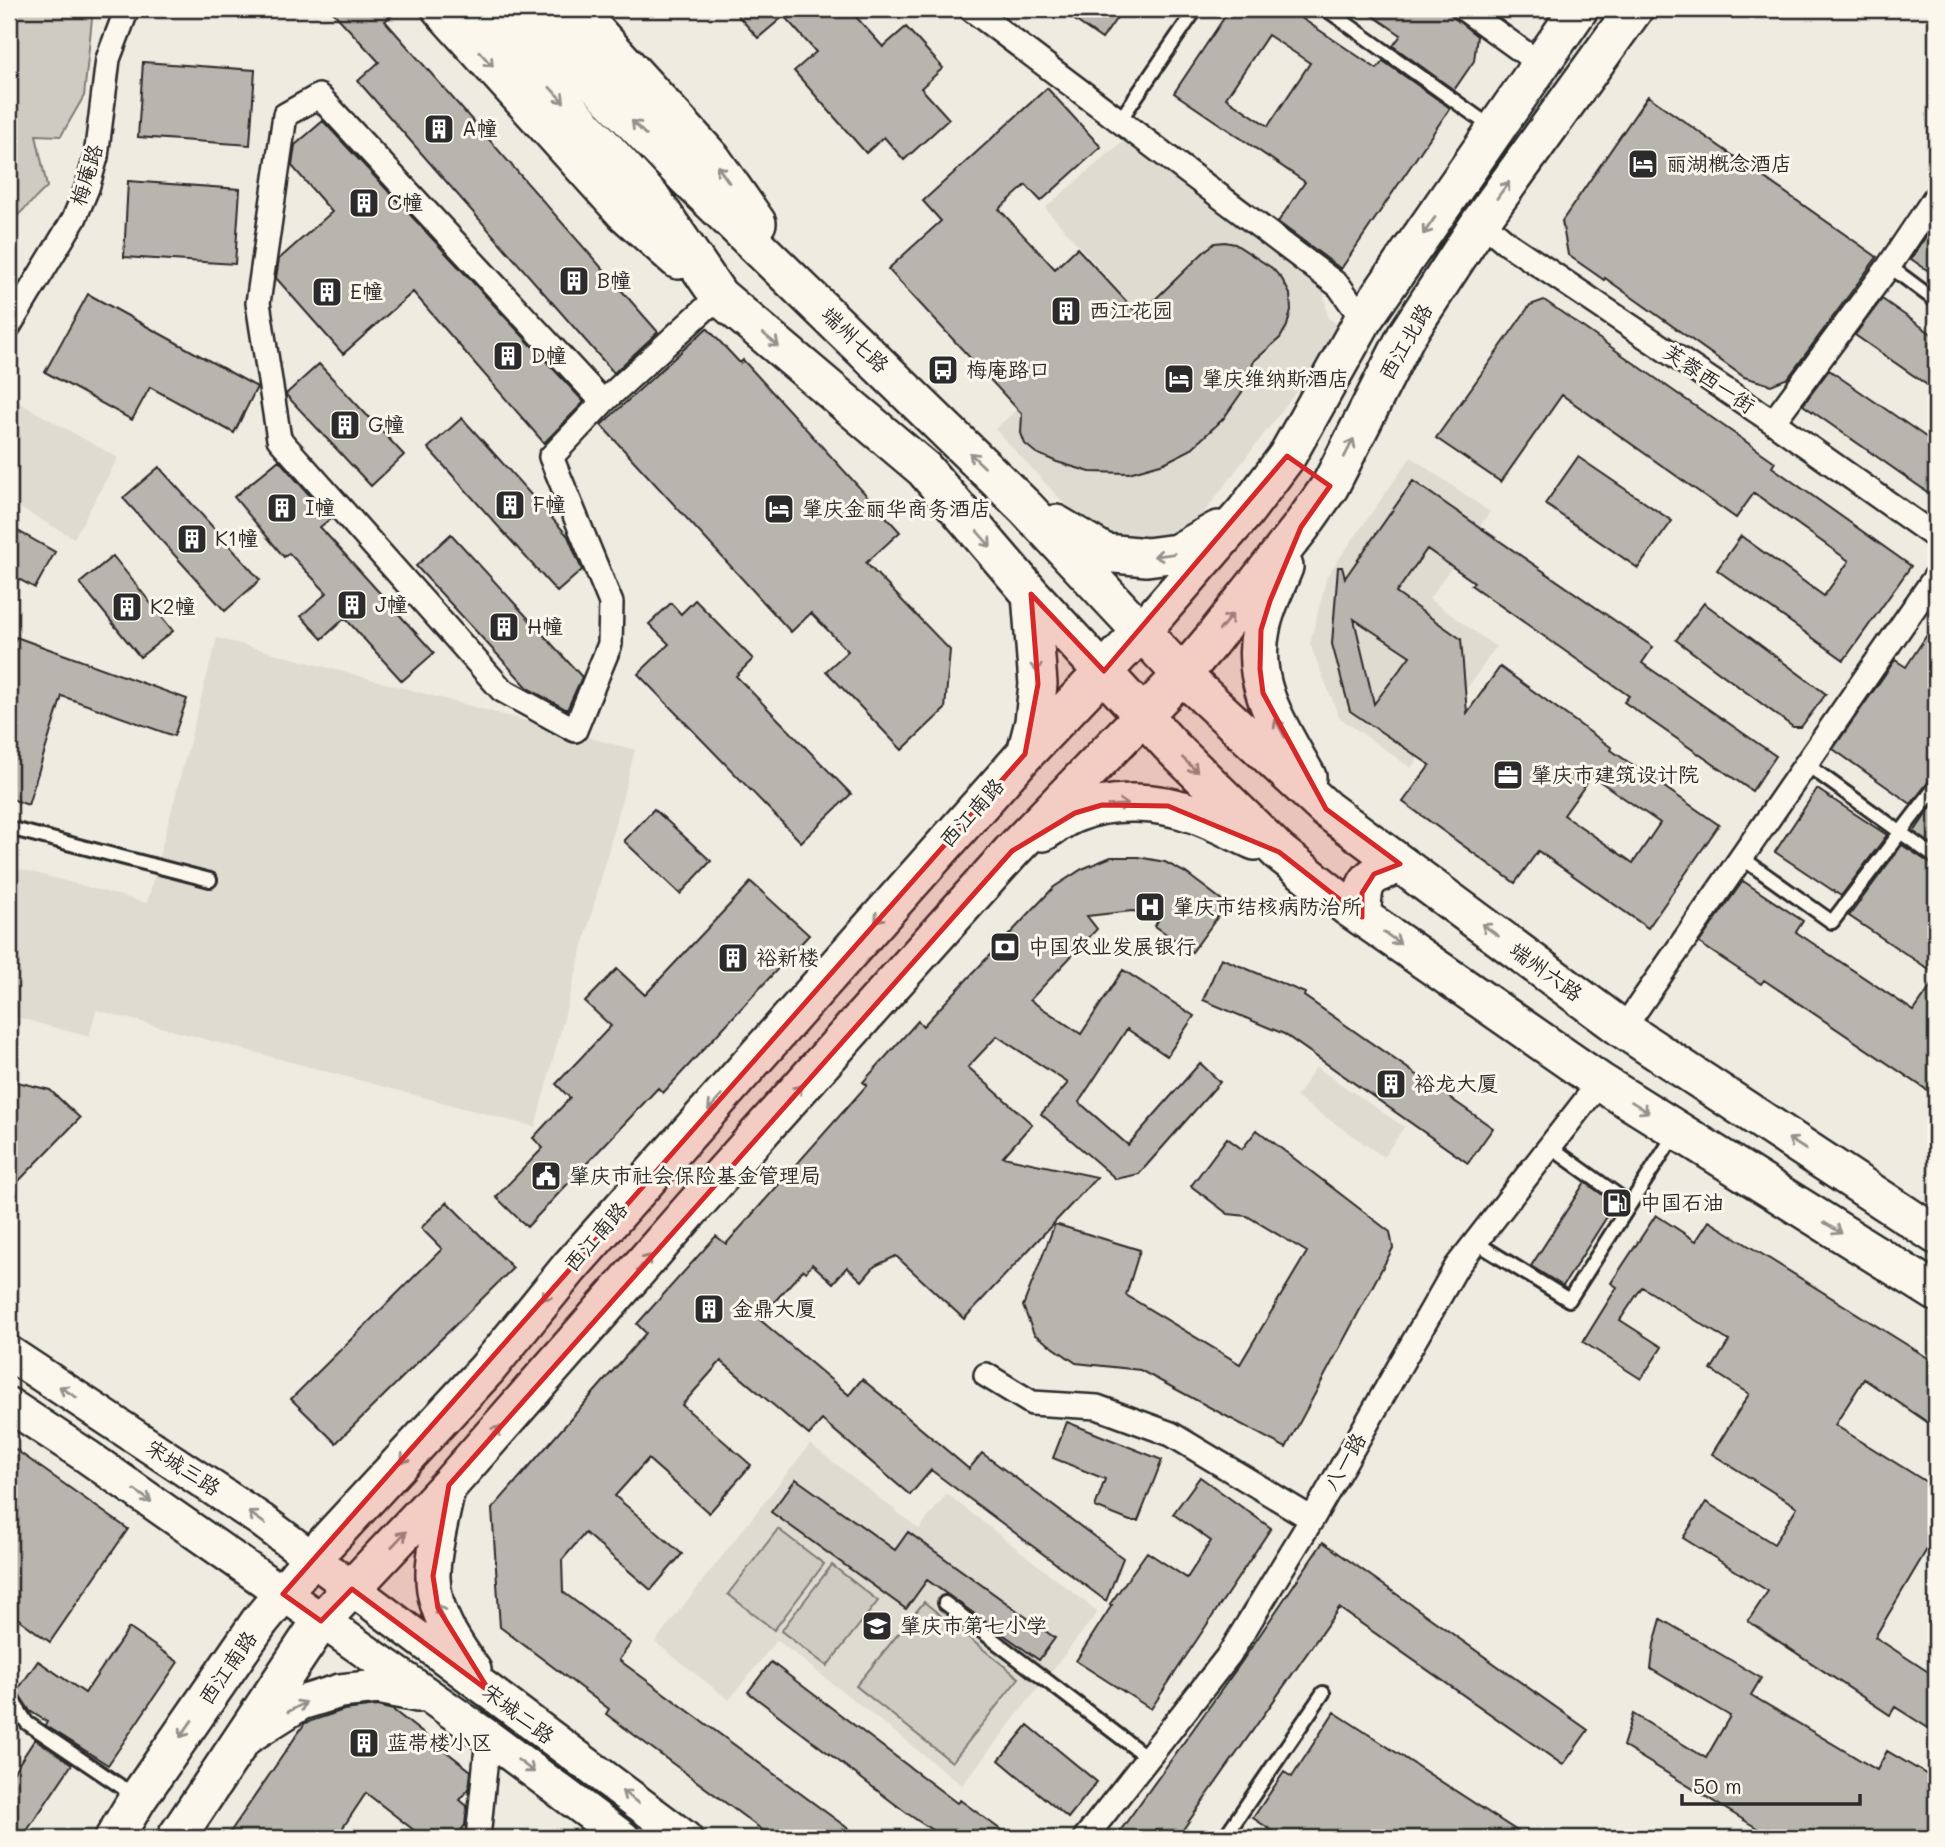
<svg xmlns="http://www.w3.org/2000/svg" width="1945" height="1847" viewBox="0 0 1945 1847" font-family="Mali,'LXGW WenKai TC',sans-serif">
	<rect width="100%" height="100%" fill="#eeebe0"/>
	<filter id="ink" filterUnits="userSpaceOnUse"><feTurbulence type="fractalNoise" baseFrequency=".0143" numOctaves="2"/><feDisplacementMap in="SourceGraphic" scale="14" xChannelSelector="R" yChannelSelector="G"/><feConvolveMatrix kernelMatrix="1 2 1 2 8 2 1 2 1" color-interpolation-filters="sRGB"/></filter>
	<g filter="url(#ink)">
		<path fill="#dedbd1" d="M1128 137 1322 282 1328 318 1344 329 1193 527 1163 540 1132 542 1092 533 995 429 1134 307 1045 208Z
			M9 397 118 458 74 538 9 502Z
			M1411 457 1490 512 1429 599 1496 647 1411 768 1339 717 1310 644 1327 576Z
			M217 638 635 750 535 1127 96 1010 89 1037 9 1015V866L147 903Z
			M1316 1067 1404 1127 1384 1157 1296 1097Z
			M810 1444 919 1529 947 1494 1098 1612 962 1785 777 1640 729 1700 655 1642Z"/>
		<path fill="#cecbc2" stroke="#7c7b76" stroke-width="2" d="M9 9H93L84 96 61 136 36 135 47 187 9 224Z
			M778 1529 824 1564 774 1630 728 1594Z
			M832 1565 878 1601 827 1666 781 1631Z
			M924 1602 1019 1678 952 1762 856 1686Z"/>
		<path fill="#b8b5ae" stroke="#2b2b2b" stroke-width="2" fill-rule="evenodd" d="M330 9H399L385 21 658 332 614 373 358 81 379 62Z
			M732 9H849L883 47 906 27 943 68 921 88 949 119 904 160 884 137 866 153 794 71 816 52 784 16 758 38Z
			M1059 9H1123L1102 39Z
			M1230 9H1288L1377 69 1383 61 1450 108 1341 269 1278 222 1305 182 1174 93ZM1268 35 1310 63 1268 126 1226 98Z
			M1363 9H1443L1477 36 1474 61 1454 90 1393 46 1401 35Z
			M143 62 255 70 250 145 138 137Z
			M1047 88 1101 147 1041 201 1026 185 999 209 1055 269 1077 248 1139 315 1206 250 1215 243 1225 242 1235 244 1272 268 1282 279 1290 294 1291 310 1287 326 1280 338 1254 361 1242 392 1223 419 1190 450 1164 463 1129 473 1090 472 1057 462 1036 453 1025 444 1021 433 1022 414 888 269 941 221 923 201Z
			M1648 96 1877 257 1788 378 1771 385 1744 377 1605 278 1604 280 1568 255 1562 221Z
			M323 121 584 402 544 443 413 292 343 354 276 278 279 259 332 212 292 166 295 145Z
			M128 181 240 189 235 264 124 257Z
			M1936 221V276L1911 259Z
			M88 294 257 387 234 433 150 387 132 420 45 372Z
			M1882 299 1936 337V391L1855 335Z
			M1544 300 1775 462 1772 467 1911 566 1844 660 1717 570 1741 536 1824 596 1849 561 1754 493 1736 518 1562 395 1501 482 1436 438 1530 305Z
			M707 328 740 363 743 360 900 532 866 563 950 650 945 709 902 750 826 671 848 651 811 613 791 632 601 425Z
			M319 364 404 455 371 486 287 396 286 394Z
			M1829 370 1936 444V498L1803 405Z
			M462 418 568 536 582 570 557 592 428 448Z
			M1578 457 1672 521 1638 568 1545 504Z
			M279 460 330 519 320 527 434 653 402 681 345 618 322 639 301 616 327 593 289 553 284 557 234 497Z
			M159 467 260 580 225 611 123 498Z
			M1413 481 1653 647 1642 663 1776 756 1752 791 1624 702 1629 696 1471 585 1474 582 1427 549 1396 593 1461 639 1467 713 1500 667 1612 748 1611 750 1719 825 1648 928 1538 851 1515 883 1403 802 1430 765 1350 711 1332 644 1338 567H1342L1345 578ZM1354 619 1410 656 1374 704ZM1592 776 1660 823 1633 863 1564 815Z
			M9 526 55 552 35 588 9 574Z
			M451 534 582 677 567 710 529 689 416 566Z
			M113 556 173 631 140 657 80 583Z
			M695 600 753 659 736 676 851 794 801 842 638 674 669 644 649 624 671 603 681 614Z
			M1704 603 1826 694 1801 727H1793L1676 640Z
			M1936 621V777L1929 781 1911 804 1833 749 1895 660 1906 667Z
			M16 637 187 699 174 736 62 696 28 805 9 798V658Z
			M1817 789 1887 835 1841 896 1775 852Z
			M1936 800V847L1914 832Z
			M654 809 711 861 680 894 624 841Z
			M1902 845 1936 867V974L1849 916Z
			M1111 857H1138L1165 862 1186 873 1227 904 1192 952 1155 926 1161 915 1132 911 1087 916 1097 929 1030 1000 1081 1034 1123 970 1194 1016 1167 1056 1127 1029 1079 1102 1128 1145 1200 1063 1220 1082 1139 1174 1116 1179 1041 1114 1068 1083 997 1036 968 1067 1032 1124 1003 1157 1097 1177 964 1319 896 1256 875 1266 862 1281 847 1267 833 1283 812 1264 806 1272 803 1270 759 1319 849 1395 862 1379 969 1469 982 1453 1123 1558 1106 1601 931 1470 910 1495 822 1420 809 1435 721 1361 682 1405 751 1465 709 1513 648 1459 615 1496 682 1554 651 1590 585 1533 562 1560 563 1592 631 1643 619 1660 861 1838H773L606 1714 609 1709 500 1627 492 1509 646 1333 637 1324 716 1236 726 1244 867 1085 863 1082 918 1021 923 1026 1054 887 1082 869Z
			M1743 881 1803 921 1796 932 1914 1011 1936 979V1096L1764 980 1761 984 1699 943Z
			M751 882 809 935 663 1093 658 1088 527 1227 496 1197 543 1148 533 1138 570 1098 556 1084 611 1026 585 1002 617 969 645 995Z
			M1221 958 1305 993 1304 996 1493 1128 1468 1163 1284 1034 1203 1000Z
			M9 1080 50 1090 80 1118 9 1191Z
			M1257 1130 1390 1232 1393 1248 1286 1448 1140 1370 1076 1363 1034 1334 1023 1306 1055 1224 1140 1250 1126 1295 1240 1364 1307 1252 1247 1216 1228 1214 1191 1186 1227 1138 1242 1149Z
			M1585 1182 1615 1204 1563 1286 1531 1266Z
			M447 1202 513 1268 336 1443 291 1399 442 1249 421 1228Z
			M1656 1215 1696 1241 1709 1221 1936 1363V1428L1864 1379 1835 1425 1936 1488V1534L1875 1637 1936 1677V1733L1895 1707 1890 1715 1748 1621 1768 1591 1683 1538 1706 1502 1774 1544 1797 1507 1712 1454 1749 1394 1711 1370 1729 1341 1642 1287 1620 1320 1662 1347 1641 1379 1583 1342 1617 1287 1611 1283Z
			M1067 1422 1162 1460 1138 1521H1130L1095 1507 1105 1479 1053 1458Z
			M9 1445 128 1529 50 1642 9 1612Z
			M1200 1477 1271 1528 1151 1709 1076 1661 1112 1605 1110 1604 1147 1552 1187 1578 1211 1541 1173 1514Z
			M796 1479 895 1550 908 1532 1055 1638 1039 1660 927 1580 906 1609 771 1512Z
			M1323 1542 1588 1730 1563 1765 1339 1608 1177 1838H1115L1240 1664Z
			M1661 1619 1761 1678 1751 1695 1877 1770 1887 1751 1936 1780V1838H1784L1768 1829 1765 1833 1623 1746 1633 1714 1706 1758 1730 1716 1651 1669 1654 1644Z
			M129 1628 178 1662 108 1765 45 1725 47 1722 30 1711 17 1691 38 1661 85 1693Z
			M771 1662 957 1803 960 1800 1012 1838H944L908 1814 748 1692Z
			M377 1706 393 1710 471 1771 469 1789 460 1800 467 1806 465 1825 455 1838H424L366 1793 336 1838H226L305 1723 344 1710Z
			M1334 1712 1528 1838H1283L1253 1818 1284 1772 1292 1777Z
			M1028 1725 1097 1782 1068 1818 999 1760Z
			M35 1739 72 1764 22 1838H9V1779Z"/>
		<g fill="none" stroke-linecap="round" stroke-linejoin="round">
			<g stroke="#2b2b2b" stroke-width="18">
				<path id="lane" d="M1326 9 1494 129
					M1120 120 1196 9
					M1889 266 1936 301
					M1806 764 1936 858
					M9 828 210 880
					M1742 858 1832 922 1936 786
					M1549 1146 1630 1204
					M1475 1242 1569 1300 1675 1134
					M945 1603 1148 1758
					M9 1695 27 1723 135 1796
					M1224 1838 1323 1693"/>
			</g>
			<g stroke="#2b2b2b" stroke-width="28">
				<path id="street" d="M971 9 1339 286 1363 320
					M1464 9 1540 64
					M1481 221 1508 244 1773 422 1936 537
					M9 326 74 219 87 188 96 157 108 59 127 9
					M603 402 319 96 285 115 258 303 279 439 502 690 575 730 610 644 611 603 551 457 603 402 719 296
					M1773 422 1889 266 1936 196
					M1623 1029 1936 576
					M986 1375 1032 1403 1097 1407 1171 1434 1312 1519
					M478 1838 488 1737
					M1085 1838 1229 1655 1312 1519 1457 1266 1600 1082"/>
			</g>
			<g stroke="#2b2b2b" stroke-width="38">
				<path id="secondary" d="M9 1353 261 1520 685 1838
					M9 1405 88 1457 488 1737 623 1838
					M449 1485C444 1511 432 1553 433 1577 433 1612 455 1643 474 1670
					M241 1741 301 1703 340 1691 378 1687 418 1695"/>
			</g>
			<g stroke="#2b2b2b" stroke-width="42">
				<path id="primary" d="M441 9 625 213 678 260
					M477 9 653 200 719 296 924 469 1031 594 1173 748 1279 852 1348 907 1600 1082 1936 1292
					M524 9 686 177 1026 508 1182 675 1326 809 1623 1029 1936 1235
					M575 9 712 159 757 223
					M1056 524 1105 553 1147 557 1177 553 1218 530
					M1284 567C1276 587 1265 607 1261 629 1249 686 1281 729 1307 777
					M1026 753 1034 722 1038 684 1031 594
					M1043 832C1053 826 1064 817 1076 813 1112 798 1159 801 1195 814 1215 821 1235 832 1255 841
					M1362 917C1362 879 1366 877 1400 864
					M114 1838 138 1798 260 1621 312 1558 487 1369 569 1268 1025 754 1141 632 1245 512 1287 456 1363 320 1579 9
					M176 1838 321 1621 449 1485 693 1207 1012 851 1182 675 1211 641 1301 527 1330 486 1406 336 1481 221 1634 9"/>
			</g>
			<use href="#lane" stroke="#fbf7ec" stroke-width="12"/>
			<use href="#street" stroke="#fbf7ec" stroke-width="23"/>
			<use href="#secondary" stroke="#fbf7ec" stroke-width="33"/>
			<use href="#primary" stroke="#fbf7ec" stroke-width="37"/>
		</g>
		<defs><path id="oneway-shaft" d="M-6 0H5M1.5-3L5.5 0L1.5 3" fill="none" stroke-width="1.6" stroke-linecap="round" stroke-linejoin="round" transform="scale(1.75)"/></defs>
		<g stroke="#93918c">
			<use href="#oneway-shaft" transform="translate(486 59) rotate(48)"/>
			<use href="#oneway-shaft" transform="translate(557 95) rotate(47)"/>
			<use href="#oneway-shaft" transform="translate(639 128) rotate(-134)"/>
			<use href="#oneway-shaft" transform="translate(723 174) rotate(-125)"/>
			<use href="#oneway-shaft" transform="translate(1503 190) rotate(-54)"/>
			<use href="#oneway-shaft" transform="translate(1429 226) rotate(125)"/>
			<use href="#oneway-shaft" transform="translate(771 340) rotate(40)"/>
			<use href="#oneway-shaft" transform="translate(1349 448) rotate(-63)"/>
			<use href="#oneway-shaft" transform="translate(977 460) rotate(-136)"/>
			<use href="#oneway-shaft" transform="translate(984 539) rotate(49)"/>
			<use href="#oneway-shaft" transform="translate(1164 555) rotate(172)"/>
			<use href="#oneway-shaft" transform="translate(1226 622) rotate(-51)"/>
			<use href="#oneway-shaft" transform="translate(1036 662) rotate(86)"/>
			<use href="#oneway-shaft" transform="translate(1280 728) rotate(-118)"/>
			<use href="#oneway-shaft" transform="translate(1190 765) rotate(44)"/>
			<use href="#oneway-shaft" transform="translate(1118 805) rotate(-3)"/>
			<use href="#oneway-shaft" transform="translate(882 914) rotate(132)"/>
			<use href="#oneway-shaft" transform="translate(1490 930) rotate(-144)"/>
			<use href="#oneway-shaft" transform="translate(1392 938) rotate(35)"/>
			<use href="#oneway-shaft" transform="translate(795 1093) rotate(-48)"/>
			<use href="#oneway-shaft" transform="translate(715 1103) rotate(132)"/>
			<use href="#oneway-shaft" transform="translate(1640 1107) rotate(32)"/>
			<use href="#oneway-shaft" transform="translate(1797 1144) rotate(-147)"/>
			<use href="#oneway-shaft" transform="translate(1833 1228) rotate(32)"/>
			<use href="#oneway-shaft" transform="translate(644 1263) rotate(-49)"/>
			<use href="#oneway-shaft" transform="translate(549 1292) rotate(129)"/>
			<use href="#oneway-shaft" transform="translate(68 1392) rotate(-147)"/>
			<use href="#oneway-shaft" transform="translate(494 1434) rotate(-49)"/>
			<use href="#oneway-shaft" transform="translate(408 1455) rotate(132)"/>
			<use href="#oneway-shaft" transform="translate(143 1496) rotate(35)"/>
			<use href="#oneway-shaft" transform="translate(257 1518) rotate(-145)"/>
			<use href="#oneway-shaft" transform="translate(399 1539) rotate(-47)"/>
			<use href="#oneway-shaft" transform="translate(441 1614) rotate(-112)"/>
			<use href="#oneway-shaft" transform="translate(297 1707) rotate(-28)"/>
			<use href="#oneway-shaft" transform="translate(186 1729) rotate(125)"/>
			<use href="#oneway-shaft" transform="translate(526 1766) rotate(37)"/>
			<use href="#oneway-shaft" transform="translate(630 1797) rotate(-143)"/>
		</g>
	</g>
	<path fill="#d62828" fill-opacity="0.2" stroke="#d62828" stroke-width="5" stroke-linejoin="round" d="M1287 456 1330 486 1301 527 1270 601 1261 630 1260 669 1263 693 1326 809 1400 864 1374 874 1362 893V917L1279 852 1168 806 1102 805 1075 813 1012 851 449 1485 433 1576 438 1608 490 1692 352 1589 321 1621 283 1594 1025 754 1038 684 1031 594 1104 671Z"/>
	<defs>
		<g id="building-square" transform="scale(1.575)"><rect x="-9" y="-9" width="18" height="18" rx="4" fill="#2b2b2b" stroke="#fbf7ec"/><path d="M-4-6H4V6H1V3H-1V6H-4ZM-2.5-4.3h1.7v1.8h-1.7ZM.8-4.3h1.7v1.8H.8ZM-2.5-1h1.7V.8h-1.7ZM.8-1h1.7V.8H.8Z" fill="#fff"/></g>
		<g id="hotel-square" transform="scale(1.575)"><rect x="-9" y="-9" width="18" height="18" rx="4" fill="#2b2b2b" stroke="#fbf7ec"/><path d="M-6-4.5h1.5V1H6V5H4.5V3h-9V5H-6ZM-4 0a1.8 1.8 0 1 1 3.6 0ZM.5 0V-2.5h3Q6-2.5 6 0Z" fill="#fff"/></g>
		<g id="bus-square" transform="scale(1.575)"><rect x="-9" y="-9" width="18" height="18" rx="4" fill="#2b2b2b" stroke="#fbf7ec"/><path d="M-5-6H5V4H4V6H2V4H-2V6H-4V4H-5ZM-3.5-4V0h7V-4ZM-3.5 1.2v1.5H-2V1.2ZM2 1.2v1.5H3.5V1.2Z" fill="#fff"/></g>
		<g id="office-square" transform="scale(1.575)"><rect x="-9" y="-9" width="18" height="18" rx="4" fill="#2b2b2b" stroke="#fbf7ec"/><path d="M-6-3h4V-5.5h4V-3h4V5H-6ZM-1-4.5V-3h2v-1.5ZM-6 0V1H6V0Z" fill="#fff"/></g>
		<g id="hospital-square" transform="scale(1.575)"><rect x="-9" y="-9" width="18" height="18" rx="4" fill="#2b2b2b" stroke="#fbf7ec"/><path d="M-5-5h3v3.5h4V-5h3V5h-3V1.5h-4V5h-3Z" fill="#fff"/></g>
		<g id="bank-square" transform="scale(1.575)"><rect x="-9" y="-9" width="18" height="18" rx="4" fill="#2b2b2b" stroke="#fbf7ec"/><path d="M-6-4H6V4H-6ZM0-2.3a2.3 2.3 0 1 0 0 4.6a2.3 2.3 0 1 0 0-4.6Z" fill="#fff"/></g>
		<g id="civic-square" transform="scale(1.575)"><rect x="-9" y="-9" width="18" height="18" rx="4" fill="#2b2b2b" stroke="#fbf7ec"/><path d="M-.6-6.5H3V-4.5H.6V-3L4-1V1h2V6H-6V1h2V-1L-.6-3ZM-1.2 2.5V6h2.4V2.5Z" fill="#fff"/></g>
		<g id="fuel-square" transform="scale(1.575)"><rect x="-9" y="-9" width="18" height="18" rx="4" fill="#2b2b2b" stroke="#fbf7ec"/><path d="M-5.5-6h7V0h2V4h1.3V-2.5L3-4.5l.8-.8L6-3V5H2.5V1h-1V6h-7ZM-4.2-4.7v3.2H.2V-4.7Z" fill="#fff"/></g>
		<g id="school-square" transform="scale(1.575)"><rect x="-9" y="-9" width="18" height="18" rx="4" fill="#2b2b2b" stroke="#fbf7ec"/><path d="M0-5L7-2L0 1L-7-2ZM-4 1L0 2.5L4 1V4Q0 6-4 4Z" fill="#fff"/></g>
	</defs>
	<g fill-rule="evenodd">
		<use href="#building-square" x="439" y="129"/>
		<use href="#hotel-square" x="1643" y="164"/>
		<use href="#building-square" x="364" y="203"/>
		<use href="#building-square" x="574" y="281"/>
		<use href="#building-square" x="327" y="292"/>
		<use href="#building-square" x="1066" y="311"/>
		<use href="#building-square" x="508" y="356"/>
		<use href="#bus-square" x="943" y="370"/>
		<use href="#hotel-square" x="1179" y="379"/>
		<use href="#building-square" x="345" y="425"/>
		<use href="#building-square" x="510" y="505"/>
		<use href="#building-square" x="282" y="508"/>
		<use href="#hotel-square" x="779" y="509"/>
		<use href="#building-square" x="192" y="539"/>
		<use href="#building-square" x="352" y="605"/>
		<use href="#building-square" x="127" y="607"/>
		<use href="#building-square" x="504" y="627"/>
		<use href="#office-square" x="1508" y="775"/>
		<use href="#hospital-square" x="1150" y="907"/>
		<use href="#bank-square" x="1005" y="947"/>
		<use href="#building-square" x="733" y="958"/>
		<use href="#building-square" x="1391" y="1084"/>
		<use href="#civic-square" x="546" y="1176"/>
		<use href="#fuel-square" x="1617" y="1203"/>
		<use href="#building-square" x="709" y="1309"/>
		<use href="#school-square" x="877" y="1626"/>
		<use href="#building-square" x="364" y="1743"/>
	</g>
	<g text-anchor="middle" stroke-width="6" stroke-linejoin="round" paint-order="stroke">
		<g font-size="21" fill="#2b2b2b" stroke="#fbf7ec" text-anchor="start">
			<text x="462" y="136">A幢</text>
			<text x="1666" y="171">丽湖概念酒店</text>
			<text x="387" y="210">C幢</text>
			<text x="597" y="288">B幢</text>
			<text x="350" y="299">E幢</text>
			<text x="1089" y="318">西江花园</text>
			<text x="531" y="363">D幢</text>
			<text x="966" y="377">梅庵路口</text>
			<text x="1202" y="386">肇庆维纳斯酒店</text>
			<text x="368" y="432">G幢</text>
			<text x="533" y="512">F幢</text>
			<text x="305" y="515">I幢</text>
			<text x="802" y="516">肇庆金丽华商务酒店</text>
			<text x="215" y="546">K1幢</text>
			<text x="375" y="612">J幢</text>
			<text x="150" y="614">K2幢</text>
			<text x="527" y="634">H幢</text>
			<text x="1531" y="782">肇庆市建筑设计院</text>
			<text x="1173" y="914">肇庆市结核病防治所</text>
			<text x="1028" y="954">中国农业发展银行</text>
			<text x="756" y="965">裕新楼</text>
			<text x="1414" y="1091">裕龙大厦</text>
			<text x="569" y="1183">肇庆市社会保险基金管理局</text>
			<text x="1640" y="1210">中国石油</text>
			<text x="732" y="1316">金鼎大厦</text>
			<text x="900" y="1633">肇庆市第七小学</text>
			<text x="387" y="1750">蓝带楼小区</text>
		</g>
		<g font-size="21" fill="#2b2b2b" stroke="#fbf7ec">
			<text transform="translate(87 175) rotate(-73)" y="7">梅庵路</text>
			<text transform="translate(855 340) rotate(44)" y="7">端州七路</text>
			<text transform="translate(1406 342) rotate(-60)" y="7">西江北路</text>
			<text transform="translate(1709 379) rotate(34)" y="7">芙蓉西一街</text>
			<text transform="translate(972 813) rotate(-48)" y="7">西江南路</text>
			<text transform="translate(1546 972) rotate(36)" y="7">端州六路</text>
			<text transform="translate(596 1237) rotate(-49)" y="7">西江南路</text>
			<text transform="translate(1345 1462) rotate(-60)" y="7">八一路</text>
			<text transform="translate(183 1468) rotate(33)" y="7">宋城三路</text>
			<text transform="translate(228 1668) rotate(-55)" y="7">西江南路</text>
			<text transform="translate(518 1714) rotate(37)" y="7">宋城二路</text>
		</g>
	</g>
	<rect width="1945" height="1847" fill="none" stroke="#fbf7ec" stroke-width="35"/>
	<rect x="18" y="18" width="1910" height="1812" fill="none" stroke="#2b2b2b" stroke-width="2.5" filter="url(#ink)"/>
	<path d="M1682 1794v10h178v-10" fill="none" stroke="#2b2b2b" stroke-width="3.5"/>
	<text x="1693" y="1794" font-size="21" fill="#2b2b2b" stroke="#fbf7ec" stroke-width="5" paint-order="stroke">50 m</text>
</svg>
